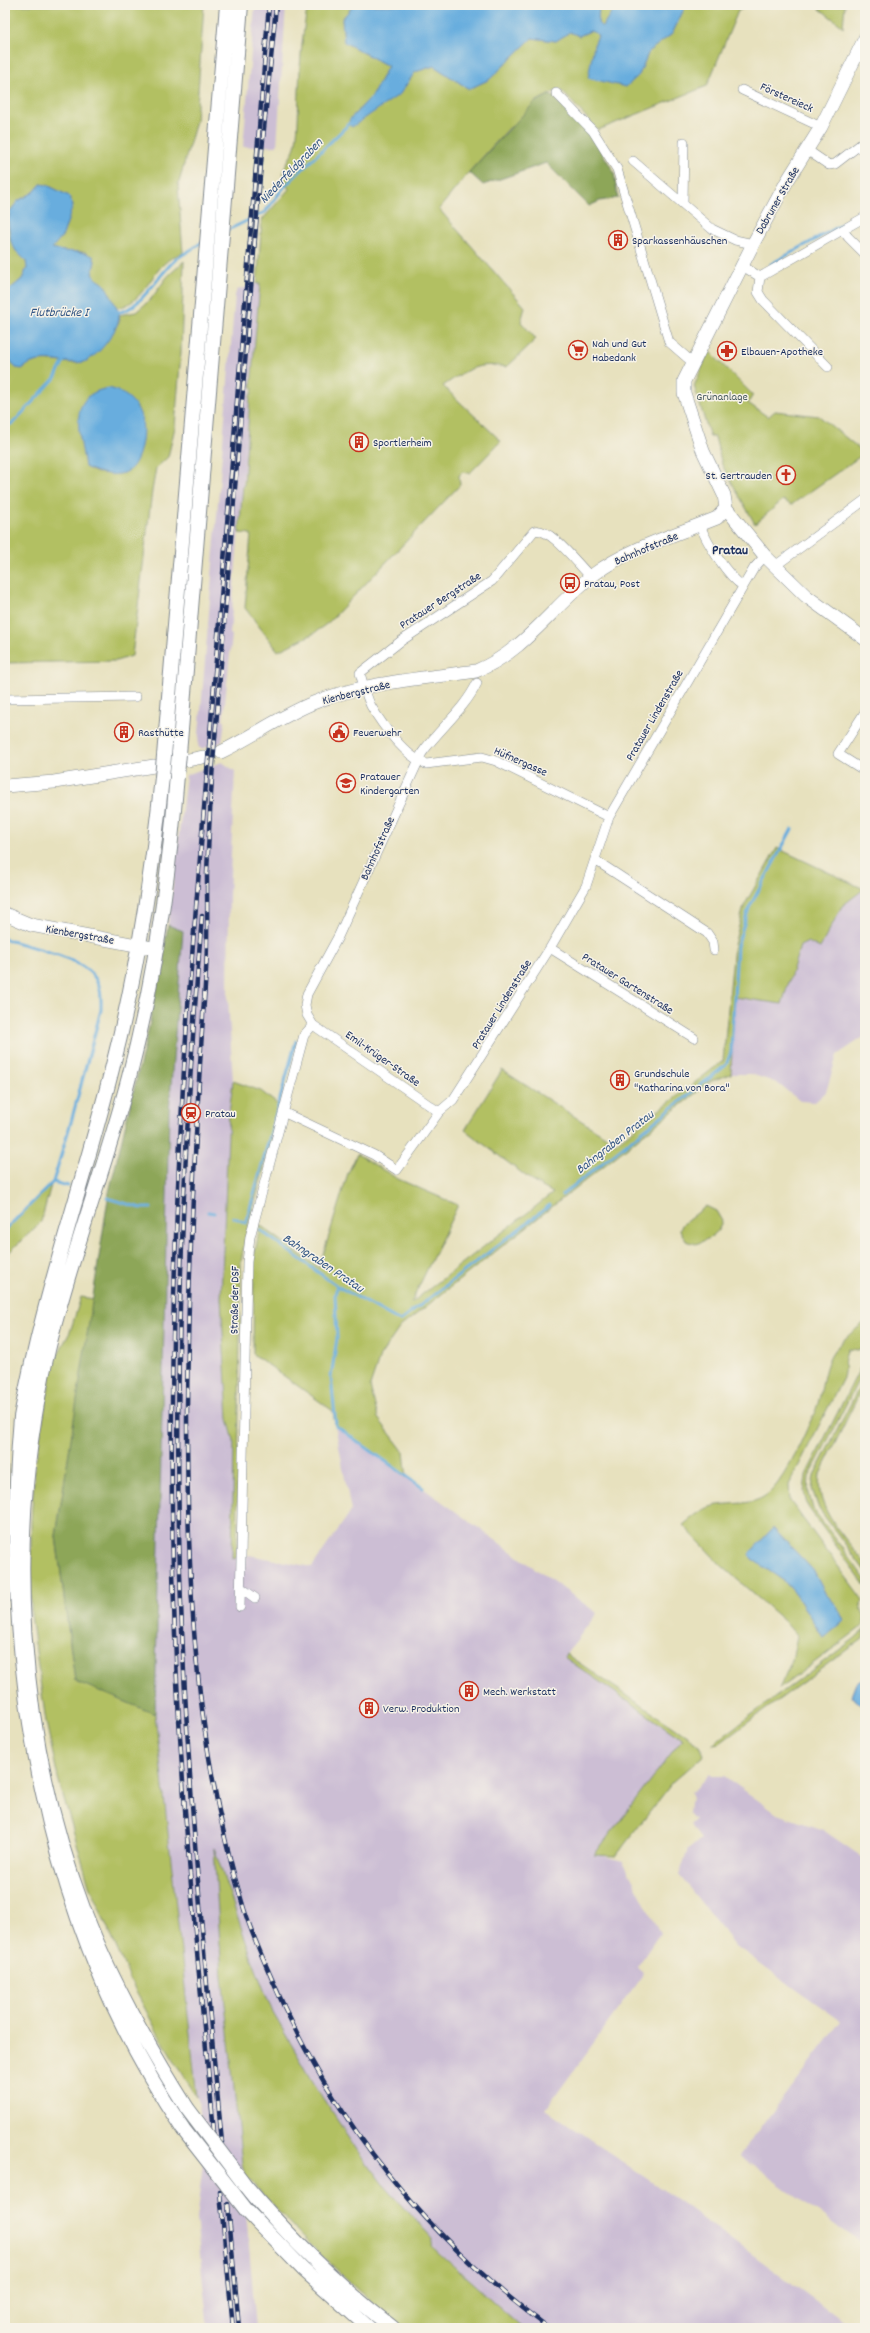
<svg xmlns="http://www.w3.org/2000/svg" width="870" height="2333" viewBox="0 0 870 2333" font-family="Dekko,sans-serif">
	<rect width="100%" height="100%" fill="#f7f3e8"/>
	<filter id="ink" filterUnits="userSpaceOnUse"><feTurbulence type="fractalNoise" baseFrequency=".025" numOctaves="2"/><feDisplacementMap in="SourceGraphic" scale="8" xChannelSelector="R" yChannelSelector="G"/><feConvolveMatrix kernelMatrix="1 2 1 2 8 2 1 2 1" color-interpolation-filters="sRGB"/></filter>
	<filter id="wash" filterUnits="userSpaceOnUse"><feTurbulence type="fractalNoise" baseFrequency=".012" numOctaves="4" result="noise"/><feDisplacementMap in="SourceGraphic" scale="16" xChannelSelector="R" yChannelSelector="G"/><feGaussianBlur stdDeviation="0.9" result="paint"/><feColorMatrix in="noise" values="0 0 0 0 0 0 0 0 0 0 0 0 0 0 0 0 0 1.4 0 .05"/><feComposite in="paint" operator="in"/></filter>
	<g filter="url(#wash)">
		<rect width="100%" height="100%" fill="#e7e1be"/>
		<path fill="#ccbed4" d="M255 5H286L277 146 243 147Z
			M260 283 230 634 232 635 223 721H225L222 742 201 749 198 746 235 295 237 290Z
			M222 762 235 771 229 896 228 997 233 1081 229 1113 228 1419 234 1441 232 1559 249 1555 312 1567 351 1511 335 1425 597 1613 564 1657 682 1739 595 1854 623 1861 660 1933 637 1967 644 1973 546 2109 679 2201 853 2328H523L431 2245V2238L382 2183 357 2150 322 2097 273 2013 252 1959 215 1850 222 1976 242 2164 256 2328H208L196 2219 203 2163 198 2099 155 1714 169 1111 183 931 168 925 186 775Z
			M865 889V1036L837 1055 826 1092 815 1102 800 1101 777 1083 751 1074H731L734 997 782 1004 800 946 808 942 820 948 842 906Z
			M710 1774 712 1776H724L777 1814 823 1830 865 1859V2241L863 2244 739 2156 841 2021 736 1946 679 1875 688 1850 701 1839 690 1825 695 1820 689 1813 690 1801 693 1798 691 1792Z"/>
		<path fill="#b2c062" stroke="#667860" fill-rule="evenodd" d="M5 5H204L196 121 178 186 183 253C151 261 149 302 117 308L105 286 95 279 92 274 95 261 85 252 57 251 51 248 63 235 73 205 69 196 47 185 41 184 34 192 18 201 16 251 26 261 27 268 22 279 9 290 5 310Z
			M308 5H354L342 19 344 42 388 66 372 96 350 119 400 94 415 72 434 66 469 89 490 79 532 38 556 41 570 32 579 36 590 31 596 33 598 36 594 45 639 75 649 51 672 34 686 5H750L738 11 707 86 598 130 560 89 535 102 517 123 509 128 469 172 439 209 525 307 521 322 536 339 507 367C476 362 468 369 443 386L501 441 470 473 462 472 459 476 460 485 329 622 313 634 278 651 245 608 251 534 239 533 243 485H244L250 395 252 394 253 388 251 387C254 351 257 316 260 284H257L262 220 289 189C274 168 294 160 296 142 299 124 298 108 299 90 300 62 302 33 308 5Z
			M599 5H616L602 27 598 24Z
			M815 5H845L843 27 842 26Z
			M184 261 181 352 175 427 168 457 156 468 152 491 132 656 116 661 5 663V342L8 346 7 352 22 369C43 350 70 371 89 359 99 354 112 330 120 321L119 315 136 312 151 299 167 277ZM82 447 125 472 97 473 85 467Z
			M709 351 753 395 748 403 768 417 775 411 819 416 865 453 791 505 783 500 755 524 722 465 715 437H710L694 386Z
			M777 848 864 889 842 906 820 948 808 942 800 946 782 1004 734 997 731 1074 711 1081 400 1327 380 1356 370 1386 378 1418 404 1452 407 1478 335 1425 333 1411 253 1354 254 1258 260 1225 319 1268 348 1173 357 1154 398 1179 458 1205 411 1303 553 1193 535 1183 465 1130 502 1070 616 1143 723 1061 734 945 744 906Z
			M233 1081 261 1091 281 1107 246 1234 241 1262 237 1558 232 1559 234 1441 228 1419 221 1298 229 1113Z
			M51 1185 41 1222 5 1256V1231Z
			M706 1206 716 1211 722 1221C719 1235 708 1239 696 1244L686 1241 680 1230 682 1225Z
			M81 1297 94 1299 56 1536 75 1680 155 1714 197 2097 160 2037 134 1988 89 1885 58 1778 46 1722 38 1666 31 1614V1520L35 1465 53 1363 70 1332Z
			M865 1322V1347L858 1350 848 1349C842 1362 846 1366 843 1378L789 1485 790 1501 863 1600 861 1608 865 1617 863 1626 779 1689 792 1660 797 1636 784 1621 722 1566 683 1525C692 1518 701 1509 713 1506 735 1501 756 1508 773 1489 789 1471 806 1431 816 1409 822 1394 822 1377 828 1362 835 1345 851 1333 865 1322ZM773 1528 813 1570 825 1593 837 1606 844 1621 824 1638 794 1592 784 1581 752 1559 749 1554Z
			M865 1363V1367L809 1477 808 1490 813 1509 865 1579V1586L808 1507 804 1492 806 1475 860 1368Z
			M865 1376V1382L820 1474C814 1509 845 1537 865 1563V1571L819 1509 812 1489 814 1475Z
			M865 1629 863 1638 720 1743 712 1744 854 1639Z
			M566 1654 700 1745 704 1755 672 1783 616 1856 594 1855 682 1739 564 1657Z
			M214 1848 252 1959 273 2013 322 2097 357 2150 382 2183 432 2238 431 2246 523 2328H401C345 2281 294 2230 245 2175L242 2164 222 1976Z"/>
		<path fill="#8da658" stroke="#546a5b" d="M549 95 553 96 591 134 614 172 618 198 600 201 589 206 546 163 483 185 469 172 535 102Z
			M168 925 183 931 169 1111 155 1714 75 1681 56 1536 109 1192 149 1027Z"/>
		<path fill="#68adde" stroke="#426e9e" d="M354 5H599L598 23 602 27 616 5H686L672 34 649 51 639 75 626 87 588 78 594 45 598 36 596 33 590 31 579 36 570 32 556 41 532 38 490 79 469 89 434 66 415 72 400 94 352 127 348 124 350 119 372 96 388 66 344 42 342 19Z
			M41 184 47 185 69 196 73 205 63 235 52 248C65 254 79 249 93 256L95 261 92 274C96 280 102 281 106 286 107 289 119 311 119 313 122 327 96 360 83 362 61 365 40 353 22 369L16 368C10 361 7 356 8 346L5 342V310L9 290 22 279 27 268 26 261 16 251 11 242 8 222 10 211 18 201 34 192Z
			M109 388C142 397 148 424 139 454 136 462 132 470 124 473 111 477 96 472 85 467 81 436 64 395 109 388Z
			M773 1528 813 1570 825 1593 837 1606 844 1621 824 1638 794 1592 784 1581 752 1559 749 1554Z
			M865 1676V1708L851 1696 856 1683Z"/>
		<g fill="none" stroke-linecap="round" stroke-linejoin="round">
			<path stroke="#68adde" stroke-width="3" d="M857 216 865 211
				M226 231 265 212 284 187 351 122
				M771 264 852 219
				M116 312C137 314 160 273 175 260 184 253 194 249 203 241
				M5 427 13 423 55 378 66 357
				M5 939C31 948 85 956 98 983 102 991 101 1001 101 1010L71 1122 53 1182
				M562 1195 726 1065 731 1052 737 946 749 908 792 829
				M107 1198 141 1208H151
				M208 1212 214 1213
				M233 1217 246 1223 296 1041
				M5 1230 53 1182 68 1186
				M260 1230 337 1286 400 1321 550 1205
				M337 1286 335 1295 337 1338 331 1377 336 1426 423 1488
				M865 2274 863 2280 865 2287"/>
		</g>
	</g>
	<g filter="url(#ink)">
		<g fill="none" stroke-linecap="round" stroke-linejoin="round">
			<path stroke="#bebdab" stroke-width="13" stroke-dasharray="13 6" stroke-linecap="butt" d="M203 757 221 752"/>
			<g stroke="#81888e" stroke-width="10">
				<path id="street" d="M742 90 821 127
					M556 93 593 131 617 169 669 342 692 362
					M807 150 829 165 835 164 865 141
					M633 161 712 229 735 240 753 244
					M683 203 684 142
					M843 230 848 237 865 254
					M741 265 760 277
					M760 277 865 217
					M760 277 758 292 763 300 828 367
					M700 525C707 543 727 576 743 586
					M775 566 865 500
					M591 577C579 566 550 526 534 531L492 581 401 641 360 673C363 684 366 696 371 706 382 725 406 757 426 764L482 757 496 761 609 817
					M5 699 136 697
					M865 712 838 754 865 771
					M595 860 707 933 713 942 714 950
					M550 948 694 1038
					M439 1112 313 1025 307 1015 305 1005 307 994 338 937 422 753C439 729 465 709 477 683
					M285 1113 374 1155 397 1170 439 1112 453 1100 550 948 586 886 609 817 754 568 765 556
					M240 1587 255 1598
					M240 1607 247 1262 250 1237 304 1035 313 1025"/>
			</g>
			<g stroke="#81888e" stroke-width="14">
				<path id="secondary" d="M865 38 821 127 786 183 753 244 684 381V393L703 451 724 495 726 508 765 556 806 596 865 639
					M221 752C252 737 281 716 313 703 364 682 422 679 476 671 524 652 553 606 593 575 629 548 675 535 717 518L726 508
					M188 760 203 757
					M5 786 54 782 154 766
					M5 914 31 925 157 949"/>
			</g>
			<g stroke="#81888e" stroke-width="16">
				<path id="primary" d="M179 754 241 5
					M164 756 227 5
					M177 775C169 877 155 978 129 1077 105 1169 70 1258 48 1350 4 1535 17 1733 84 1911 111 1981 147 2045 187 2108
					M162 777C152 875 137 973 112 1069 83 1185 42 1299 21 1417 0 1665 44 1923 183 2129
					M245 2185C290 2238 338 2286 393 2328
					M247 2211 303 2269 369 2328"/>
			</g>
			<use href="#street" stroke="#fff" stroke-width="9"/>
			<use href="#secondary" stroke="#fff" stroke-width="13"/>
			<use href="#primary" stroke="#fff" stroke-width="14"/>
			<g stroke="#1b2f5e" stroke-width="4.5">
				<path id="rail" d="M276 5C272 54 266 103 262 151 246 347 232 543 215 738 211 783 209 828 207 873 207 905 208 938 206 971 196 1117 188 1264 187 1411 187 1581 194 1746 244 1909 251 1932 261 1954 271 1977 329 2116 427 2239 549 2328
					M202 916C185 1121 175 1327 179 1532 183 1736 202 1939 222 2142
					M214 2131C198 1965 181 1800 175 1634 167 1424 174 1215 188 1006L269 5
					M220 2192 233 2328
					M228 2204 239 2328"/>
			</g>
			<use href="#rail" stroke="#f7f3e8" stroke-width="3" stroke-dasharray="9" stroke-linecap="butt"/>
			<g stroke="#81888e" stroke-width="16" stroke-linecap="butt">
				<path id="primary-bridge" d="M177 775 179 754
					M162 777 164 756
					M187 2108 245 2185
					M183 2129 247 2211"/>
			</g>
			<use href="#primary-bridge" stroke="#fff" stroke-width="14"/>
		</g>
	</g>
	<defs>
		<g id="building-ring" transform="scale(1)"><circle r="9.5" fill="#f7f3e8" stroke="#c8321e" stroke-width="1.5"/><path d="M-4-6H4V6H1V3H-1V6H-4ZM-2.5-4.3h1.7v1.8h-1.7ZM.8-4.3h1.7v1.8H.8ZM-2.5-1h1.7V.8h-1.7ZM.8-1h1.7V.8H.8Z" fill="#c8321e"/></g>
		<g id="supermarket-ring" transform="scale(1)"><circle r="9.5" fill="#f7f3e8" stroke="#c8321e" stroke-width="1.5"/><path d="M-6-5.5h2.5l.6 2H6L4.5 2H-2.5L-4.4-4H-6ZM-1.5 3.2a1.3 1.3 0 1 0 .1 0ZM3 3.2a1.3 1.3 0 1 0 .1 0Z" fill="#c8321e"/></g>
		<g id="pharmacy-ring" transform="scale(1)"><circle r="9.5" fill="#f7f3e8" stroke="#c8321e" stroke-width="1.5"/><path d="M-2-6h4v4h4v4h-4v4h-4v-4h-4v-4h4Z" fill="#c8321e"/></g>
		<g id="church-ring" transform="scale(1)"><circle r="9.5" fill="#f7f3e8" stroke="#c8321e" stroke-width="1.5"/><path d="M-1.2-6h2.4v3.5h3.3v2.4h-3.3V6h-2.4V-.1h-3.3v-2.4h3.3Z" fill="#c8321e"/></g>
		<g id="bus-ring" transform="scale(1)"><circle r="9.5" fill="#f7f3e8" stroke="#c8321e" stroke-width="1.5"/><path d="M-5-6H5V4H4V6H2V4H-2V6H-4V4H-5ZM-3.5-4V0h7V-4ZM-3.5 1.2v1.5H-2V1.2ZM2 1.2v1.5H3.5V1.2Z" fill="#c8321e"/></g>
		<g id="civic-ring" transform="scale(1)"><circle r="9.5" fill="#f7f3e8" stroke="#c8321e" stroke-width="1.5"/><path d="M-.6-6.5H3V-4.5H.6V-3L4-1V1h2V6H-6V1h2V-1L-.6-3ZM-1.2 2.5V6h2.4V2.5Z" fill="#c8321e"/></g>
		<g id="school-ring" transform="scale(1)"><circle r="9.5" fill="#f7f3e8" stroke="#c8321e" stroke-width="1.5"/><path d="M0-5L7-2L0 1L-7-2ZM-4 1L0 2.5L4 1V4Q0 6-4 4Z" fill="#c8321e"/></g>
		<g id="station-ring" transform="scale(1)"><circle r="9.5" fill="#f7f3e8" stroke="#c8321e" stroke-width="1.5"/><path d="M-3-6H3Q5-6 5-4V2Q5 4 3 4L4.5 6H3L1.5 4h-3L-3 6H-4.5L-3 4Q-5 4-5 2V-4Q-5-6-3-6ZM-3.5-4v3h7v-3ZM-3.5 1v1.5H-2V1ZM2 1v1.5H3.5V1Z" fill="#c8321e"/></g>
	</defs>
	<g fill-rule="evenodd">
		<use href="#building-ring" x="618" y="240"/>
		<use href="#supermarket-ring" x="578" y="350"/>
		<use href="#pharmacy-ring" x="727" y="351"/>
		<use href="#building-ring" x="359" y="442"/>
		<use href="#church-ring" x="786" y="475"/>
		<use href="#bus-ring" x="570" y="583"/>
		<use href="#building-ring" x="124" y="732"/>
		<use href="#civic-ring" x="339" y="732"/>
		<use href="#school-ring" x="346" y="783"/>
		<use href="#building-ring" x="620" y="1080"/>
		<use href="#station-ring" x="191" y="1113"/>
		<use href="#building-ring" x="469" y="1691"/>
		<use href="#building-ring" x="369" y="1708"/>
	</g>
	<g text-anchor="middle" stroke-width="3" stroke-linejoin="round" paint-order="stroke">
		<g font-size="12" fill="#1b2f5e" stroke="#f7f3e8">
			<text transform="translate(787 97) rotate(24)" y="4">Förstereieck</text>
			<text transform="translate(777 200) rotate(-60)" y="4">Dabruner Straße</text>
			<text transform="translate(646 548) rotate(-23)" y="4">Bahnhofstraße</text>
			<text transform="translate(440 600) rotate(-33)" y="4">Pratauer Bergstraße</text>
			<text transform="translate(356 692) rotate(-14)" y="4">Kienbergstraße</text>
			<text transform="translate(654 715) rotate(-60)" y="4">Pratauer Lindenstraße</text>
			<text transform="translate(521 761) rotate(24)" y="4">Hüfnergasse</text>
			<text transform="translate(377 848) rotate(-66)" y="4">Bahnhofstraße</text>
			<text transform="translate(80 934) rotate(10)" y="4">Kienbergstraße</text>
			<text transform="translate(628 983) rotate(32)" y="4">Pratauer Gartenstraße</text>
			<text transform="translate(501 1004) rotate(-58)" y="4">Pratauer Lindenstraße</text>
			<text transform="translate(383 1058) rotate(35)" y="4">Emil-Krüger-Straße</text>
			<text transform="translate(234 1300) rotate(-89)" y="4">Straße der DSF</text>
		</g>
		<g font-size="12" fill="#1b2f5e" stroke="#f7f3e8" text-anchor="start">
			<text x="632" y="244">Sparkassenhäuschen</text>
			<text x="592" y="347">Nah und Gut<tspan x="592" dy="14">Habedank</tspan></text>
			<text x="741" y="355">Elbauen-Apotheke</text>
			<text x="373" y="446">Sportlerheim</text>
			<text x="772" y="479" text-anchor="end">St. Gertrauden</text>
			<text x="584" y="587">Pratau, Post</text>
			<text x="138" y="736">Rasthütte</text>
			<text x="353" y="736">Feuerwehr</text>
			<text x="360" y="780">Pratauer<tspan x="360" dy="14">Kindergarten</tspan></text>
			<text x="634" y="1077">Grundschule<tspan x="634" dy="14">"Katharina von Bora"</tspan></text>
			<text x="205" y="1117">Pratau</text>
			<text x="483" y="1695">Mech. Werkstatt</text>
			<text x="383" y="1712">Verw. Produktion</text>
		</g>
		<g font-size="12" fill="#485a5f" stroke="#f7f3e8">
			<text x="722" y="400">Grünanlage</text>
		</g>
		<g font-size="13" font-style="italic" fill="#325584" stroke="#f7f3e8">
			<text transform="translate(290 170) rotate(-46)" y="5">Niederfeldgraben</text>
			<text x="59" y="316">Flutbrücke I</text>
			<text transform="translate(614 1141) rotate(-38)" y="5">Bahngraben Pratau</text>
			<text transform="translate(324 1262) rotate(34)" y="5">Bahngraben Pratau</text>
		</g>
		<g font-size="14" font-weight="bold" fill="#1b2f5e" stroke="#f7f3e8">
			<text x="730" y="554">Pratau</text>
		</g>
	</g>
	<rect width="870" height="2333" fill="none" stroke="#f7f3e8" stroke-width="20"/>
</svg>
